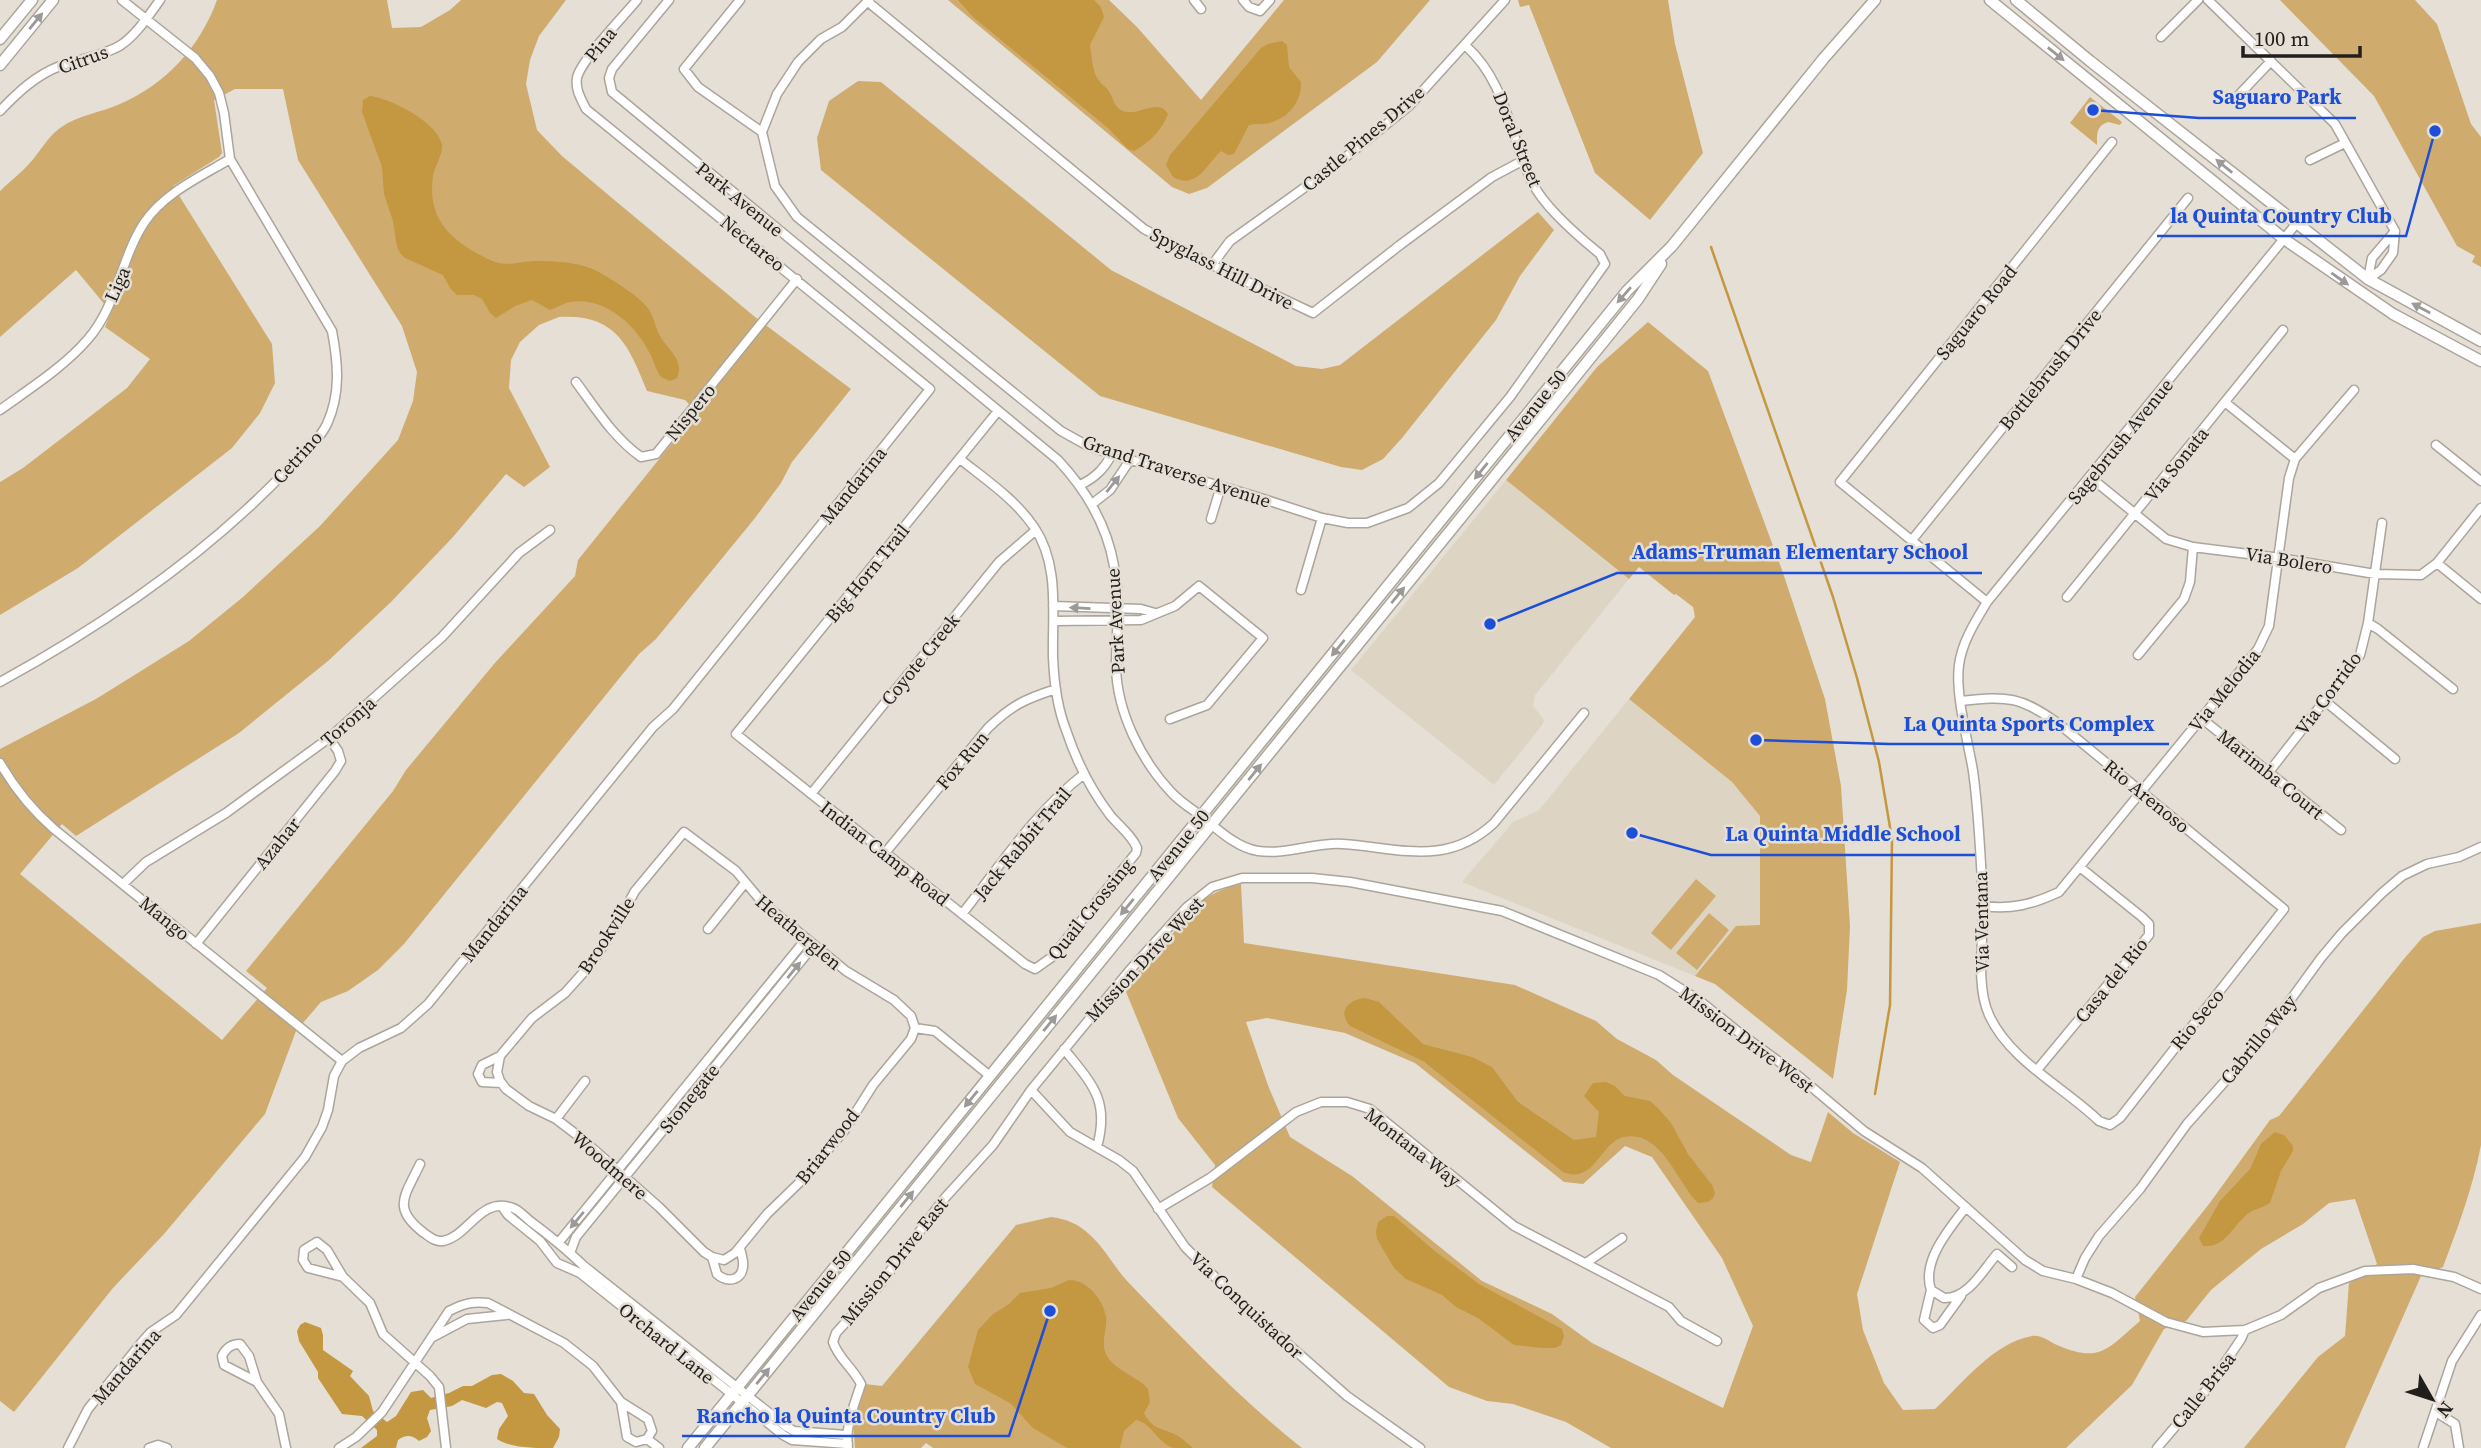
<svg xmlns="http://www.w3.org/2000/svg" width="2481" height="1448" viewBox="0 0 2481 1448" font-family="'Source Serif 4',serif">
	<rect width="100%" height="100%" fill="#e5dfd6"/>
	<path fill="#ddd4c4" d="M1506 480 1629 579 1535 695 1533 706 1544 720 1543 724 1494 785 1351 670Z
		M1629 699 1732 782 1760 815V926H1736L1695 976 1462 882 1513 822 1539 810Z"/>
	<path fill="#cfac6e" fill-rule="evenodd" d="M217 0H387L392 28 421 27 450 10 461 0H566L539 36 530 60 526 84 537 130 562 156 618 203 755 317 851 389 792 462 781 483 755 518 656 639 639 654 404 944 378 970 348 991 321 1002 296 1031 265 1114 164 1234 113 1288 14 1412 0 1401V749L96 699 189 641 243 597 320 526 398 440 413 401 417 372 402 326 298 160 283 89H235L214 100 222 153 219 157 173 186 272 344 275 383 260 413 232 448 78 568 0 615V482L23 468 127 388 150 359 105 327 111 312 76 270 0 337V191C9 182 20 174 28 165 39 154 47 137 60 128 78 115 100 113 120 104 166 84 200 47 217 0ZM559 317C616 314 628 344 647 391L685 400 697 412 578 560 575 576 494 664 406 770 393 791 246 971 267 988 222 1040 20 874 62 824 76 836 239 733 328 661 391 602 453 537 506 474 524 487 550 467 509 388 511 360 520 342 539 325Z
		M948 0H1109L1137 27 1201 100 1284 0H1430L1377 62 1207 188 1189 194 1172 187Z
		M1518 0H1668L1675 44 1703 153 1650 220 1595 173 1529 5 1520 7Z
		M2280 0H2415L2437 24 2471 124 2481 137V267L2472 262 2475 256 2457 246 2374 96Z
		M858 81 881 82 1111 270 1296 366 1322 369 1340 365 1538 212 1554 230 1520 276 1496 320 1402 438 1383 459 1362 470 1341 467 1100 396 821 170 817 138 829 101Z
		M2090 97 2122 122 2120 125 2108 122C2096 126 2097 134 2097 145L2070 123Z
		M1648 322 1708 371 1782 570 1825 699 1841 786 1850 926 1847 990 1833 1079 1715 984 1695 976 1736 926 1760 925V816L1732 782 1629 699 1695 617 1693 607 1676 594 1674 595 1639 567 1629 579 1506 480 1597 367Z
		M1696 879 1716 896 1671 950 1651 933Z
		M1241 884 1244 943 1515 985 1596 1021 1617 1039 1656 1060 1673 1075 1791 1155 1811 1162 1828 1112 1853 1133 1900 1162 1857 1294 1863 1330 1884 1383 1903 1410 1935 1409C1963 1383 1993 1343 2032 1336 2040 1334 2049 1341 2057 1345 2101 1364 2108 1348 2140 1321L2135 1297 2209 1204 2270 1120 2279 1116 2403 960 2423 937 2435 931 2481 923V1145C2473 1187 2458 1227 2443 1267L2421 1276 2345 1448H2244L2318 1357 2345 1336 2349 1283 2377 1264 2355 1199 2329 1203 2303 1224 2261 1249 2211 1290 2186 1321 2164 1329 2132 1385 2066 1448H1611L1566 1422 1513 1404 1487 1401 1449 1387 1212 1187 1215 1165 1178 1118 1124 987C1139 970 1154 954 1169 938 1194 909 1200 894 1241 884ZM1267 1018 1345 1033 1415 1063 1564 1182 1583 1184 1625 1146 1652 1157 1722 1258 1753 1326 1723 1408 1592 1343 1552 1314 1482 1281 1352 1176 1290 1137 1269 1088 1246 1022Z
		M1709 913 1729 930 1697 970 1676 953Z
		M1051 1217C1066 1219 1077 1223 1089 1234 1105 1248 1115 1269 1130 1284 1185 1341 1240 1399 1302 1448H933L926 1443 921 1448H855L853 1422 865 1384 882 1386 1016 1225Z"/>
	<path fill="#c49741" d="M958 0H1094L1101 7 1104 17 1090 45C1092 57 1092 73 1100 82 1100 83 1108 89 1108 90 1114 98 1113 107 1123 111 1139 117 1158 97 1168 114 1163 129 1148 144 1134 151L1128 149 1108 128 973 17Z
		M1282 41 1287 45 1289 67 1301 82C1302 100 1290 117 1272 122 1265 125 1257 123 1249 125L1234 154 1228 155 1221 151C1206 165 1197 190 1173 177L1166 165 1170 155 1261 48 1268 44Z
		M370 96C390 98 439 123 442 145 443 155 435 165 433 176 427 219 450 240 486 258 506 269 517 261 537 261 554 261 575 262 590 268 602 272 640 297 647 307 654 316 655 327 660 336 668 350 685 360 677 378L670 381 661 377C655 369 654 360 649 352 635 324 604 296 570 302 563 303 557 308 550 310L532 300 515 306 496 318 490 313 482 299 474 295H457L450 288 443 275 405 258 400 253 397 247 393 221 384 194 382 167 362 112 363 100Z
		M1365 998 1379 1002 1423 1044 1472 1057 1492 1067 1518 1102 1574 1140 1596 1137 1599 1112 1584 1096 1593 1083 1606 1082 1615 1086 1625 1096 1650 1101 1658 1108 1671 1123 1688 1154 1712 1185 1715 1193 1713 1198 1708 1202 1698 1203C1677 1183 1662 1130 1624 1137 1600 1142 1595 1185 1563 1172L1423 1061 1350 1026C1337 1011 1348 1000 1365 998Z
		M2275 1132 2284 1135 2293 1146V1151L2281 1171 2270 1203C2264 1207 2255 1209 2249 1213 2233 1224 2227 1248 2203 1246L2199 1238 2220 1201 2250 1169 2261 1144Z
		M1387 1216H1394L1436 1252 1479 1284 1562 1329 1564 1336 1561 1345 1555 1348H1542L1514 1345 1478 1318 1456 1307 1442 1295 1406 1279 1394 1268 1377 1239 1376 1232 1378 1222Z
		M1069 1280C1087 1280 1102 1298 1106 1316 1108 1331 1098 1345 1109 1359 1119 1372 1138 1377 1148 1389L1150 1402 1144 1413C1154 1432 1163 1427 1178 1436 1183 1439 1188 1444 1193 1448 1187 1448 1179 1448 1174 1448 1158 1444 1152 1423 1136 1420L1124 1431 1120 1448H1067L1033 1428 1010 1403 975 1384 968 1367 978 1330 992 1315 1009 1304 1020 1293 1051 1288Z
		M305 1322 321 1328 323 1335V1350L353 1371 350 1376 369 1396 373 1411 387 1422 396 1416 411 1392 423 1390 431 1398 449 1393 463 1386H472L492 1375 501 1374 513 1381 524 1393 534 1394 547 1415 560 1429 559 1437 553 1448C535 1448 511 1448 497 1439L499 1429 508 1416 502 1403 497 1402 486 1408 462 1400 452 1406 430 1410 427 1418 431 1431 427 1437 419 1441C412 1435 406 1434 398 1440L396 1448H361L377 1436V1430L362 1416 342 1414 318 1378V1372L299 1341 297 1331 300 1325Z"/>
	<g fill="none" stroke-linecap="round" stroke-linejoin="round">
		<path stroke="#c49741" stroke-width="2.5" d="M1711 247 1833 597 1857 678 1879 762 1892 839 1890 1005 1875 1094"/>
		<g stroke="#aba59c" stroke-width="11">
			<path id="minor" d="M669 0 612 69 609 78 612 92 1058 460C1086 490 1107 525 1114 566 1121 600 1116 634 1116 667 1117 712 1141 760 1171 792 1179 801 1190 808 1200 815 1217 829 1237 848 1258 851 1287 855 1315 842 1343 844 1400 848 1447 867 1494 823L1584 713
				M740 0 684 69 698 87 762 132
				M869 0 842 27 821 39 798 62 777 94 762 132 775 186 797 217 1061 431 1088 446 1124 458 1251 495 1322 518 1348 523H1367L1408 508 1439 483 1510 397 1605 264 1600 254C1579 237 1546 209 1533 184 1509 136 1507 83 1466 46
				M1194 0 1201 9
				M1243 0 1249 7 1260 11 1270 0
				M2208 0 2335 124 2395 231 2393 253 2381 270 2368 279
				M868 2 1144 229 1212 265 1313 313 1400 245 1492 177 1522 161
				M2161 37 2198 0
				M2236 98 2271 61
				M0 111C17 93 36 75 60 66 80 59 103 56 121 45 137 34 149 15 160 0
				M2310 160 2345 143
				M1212 265 1230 241 1336 165 1409 106 1505 0
				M2368 279 2372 258 2395 231
				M576 382C596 409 613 437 641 457L656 454 797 279
				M2226 403 2295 459
				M0 410C29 389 64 367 88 339 117 306 121 258 144 223 164 193 200 177 230 159
				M2436 445 2481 481
				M960 459C986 480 1015 499 1034 527 1060 565 1052 614 1053 657 1054 682 1057 707 1066 730 1076 760 1091 790 1110 815 1119 826 1132 835 1137 848L1136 853 1052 957 1035 969 1025 964 736 734 998 411
				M2090 477 2166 539 2193 547 2280 558 2375 574 2421 575 2437 563 2481 508
				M1080 485C1095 478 1104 469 1112 454
				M1092 504 1110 490 1130 460
				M1211 519 1221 486
				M1912 540 2188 198
				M2437 563 2481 599
				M1301 590 1322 518
				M2067 597 2283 330
				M1987 602 1840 482 2112 142
				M1053 606 1141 609 1155 613
				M1054 621 1141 620 1175 606 1199 586 1263 638 1207 705 1170 719
				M2368 623 2378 629 2453 689
				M2138 655 2184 599 2190 582 2193 547
				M0 682C104 625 202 558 285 472 299 458 318 442 327 424 341 393 338 363 332 331L230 159 224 113 219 93 210 76 195 58 122 0
				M1961 701C2008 696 2020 696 2059 724L2284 909 2120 1118 2110 1125 2099 1121C2064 1087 2010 1061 1989 1015 1975 984 1984 938 1983 904 1981 860 1979 814 1973 771 1968 741 1955 694 1959 665 1962 642 1975 622 1987 602L2296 224
				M2325 701 2395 759
				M2201 718 2341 830
				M0 763C15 789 32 810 54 829L342 1061
				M2269 772 2360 655 2368 623 2382 523
				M811 794 999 562 1036 530
				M684 832 736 871 762 902 846 971 894 1000 911 1016 915 1028 911 1039 873 1085 844 1131 802 1180 767 1214 735 1253 724 1260 712 1257 704 1252 659 1207 581 1138 556 1119 529 1106 506 1089 500 1081 497 1072 500 1056 532 1018 565 993 591 964 613 931 635 891Z
				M885 853 988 728C1012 705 1025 699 1056 689
				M123 884 146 862 226 813 329 738 442 637 519 553 550 530
				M1983 906C2012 910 2033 904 2059 892L2258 649 2269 626 2289 478 2295 459 2354 390
				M962 914C1000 866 1035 812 1084 774
				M708 929 745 883
				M196 944 335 771 341 761 338 751 329 738
				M915 1028 935 1031 990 1076
				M1064 1049C1092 1084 1110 1100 1097 1147
				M500 1056 482 1065 478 1074 482 1082 501 1083
				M2037 1070 2149 935V924L2142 917 2081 868
				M1031 1090 1070 1132 1119 1160 1133 1171 1185 1247 1240 1302 1347 1396 1420 1448
				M556 1119 585 1081
				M420 1164C405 1196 391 1208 424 1233 430 1237 435 1242 443 1241 469 1236 480 1196 513 1208 519 1210 525 1217 530 1221 549 1235 567 1250 584 1266L787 1427 794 1431 846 1435
				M1966 1207C1950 1228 1921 1261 1931 1290L1944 1298C1968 1299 1983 1270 1997 1254L2012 1267
				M503 1208 508 1215 540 1241 557 1263 580 1273 783 1435 792 1440 848 1444
				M1158 1209 1210 1178 1296 1112 1321 1102H1347L1370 1109 1514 1226 1669 1307 1681 1321 1717 1341
				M559 1242 806 939
				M570 1253 576 1237 814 945
				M712 1257 717 1274C727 1283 742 1281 743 1266 744 1260 741 1254 740 1248
				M1586 1263 1622 1238
				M343 1277 308 1268 303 1260 304 1250 317 1242 327 1250 343 1277 370 1303 383 1334 430 1376 439 1387 446 1448
				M2076 1279 2085 1258 2099 1236 2140 1189 2187 1124 2259 1043 2321 958 2342 933 2382 893 2402 876 2427 864 2459 857 2481 847
				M1931 1290 1924 1320 1933 1328 1940 1325 1961 1296
				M433 1337 467 1319 506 1315
				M257 1382 224 1365 222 1356C226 1348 231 1344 240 1344L249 1356 257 1382 279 1414 286 1448
				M2436 1412 2455 1424 2459 1448
				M647 1439 659 1448
				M68 1448 88 1409 142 1342 151 1332 176 1315 305 1157 322 1127 328 1110 334 1076 342 1061 359 1048 401 1028 428 1004 653 727 673 709 930 389 586 109C581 99 575 89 577 78 580 61 624 16 637 0
				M149 1448 158 1445 167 1448
				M339 1448 356 1437 382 1412 449 1311C463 1304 472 1301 488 1303L564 1343 593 1366 621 1402 648 1419 652 1431 647 1439 636 1442 627 1437 621 1402
				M848 1448C845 1425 854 1406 861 1384 853 1368 838 1358 833 1342L836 1333 879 1286 943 1200 993 1145 1031 1090 1129 971 1187 907 1212 887 1242 878H1312L1350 882 1502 911 1659 975 1700 1001 1741 1034 1796 1074 1864 1131 1922 1168 2025 1260 2043 1271 2076 1279 2112 1293 2166 1322 2203 1332 2245 1330 2281 1315 2319 1288 2365 1271 2413 1269 2454 1277 2481 1289
				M2157 1448 2208 1388 2241 1339 2245 1330
				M2423 1448 2452 1361 2481 1315"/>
		</g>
		<g stroke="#aba59c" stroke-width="13">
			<path id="major" d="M1990 0 2284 239 2393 314 2481 361
				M2016 0 2090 61 2368 279 2481 341
				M0 39 32 0
				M0 65 53 0
				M688 1448 1627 291 1672 246 1824 58 1875 0
				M705 1448 1546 413 1638 299 1661 264"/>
		</g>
		<use href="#minor" stroke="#fff" stroke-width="8"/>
		<use href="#major" stroke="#fff" stroke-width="10"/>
	</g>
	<defs><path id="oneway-solid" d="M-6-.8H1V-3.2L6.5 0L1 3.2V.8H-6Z" transform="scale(1.75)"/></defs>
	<g fill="#9b9a98">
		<use href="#oneway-solid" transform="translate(36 21) rotate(-51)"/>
		<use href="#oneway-solid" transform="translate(2056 54) rotate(39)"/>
		<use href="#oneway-solid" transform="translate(2224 166) rotate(-141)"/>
		<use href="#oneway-solid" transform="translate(2340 279) rotate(35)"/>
		<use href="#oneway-solid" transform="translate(1624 295) rotate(131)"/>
		<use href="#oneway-solid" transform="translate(2421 308) rotate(-152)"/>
		<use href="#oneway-solid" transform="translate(1481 471) rotate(129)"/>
		<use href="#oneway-solid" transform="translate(1113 484) rotate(-51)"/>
		<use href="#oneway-solid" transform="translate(1398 595) rotate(-51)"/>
		<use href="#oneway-solid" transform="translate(1080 608) rotate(-177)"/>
		<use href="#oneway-solid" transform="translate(1338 648) rotate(129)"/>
		<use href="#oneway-solid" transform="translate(1255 772) rotate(-51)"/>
		<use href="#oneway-solid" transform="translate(1127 907) rotate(129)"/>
		<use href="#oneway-solid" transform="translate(794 970) rotate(-51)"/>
		<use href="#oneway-solid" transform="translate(1050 1023) rotate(-51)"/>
		<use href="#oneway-solid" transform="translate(971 1099) rotate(129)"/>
		<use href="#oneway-solid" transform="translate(907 1199) rotate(-51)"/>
		<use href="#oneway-solid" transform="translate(577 1220) rotate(130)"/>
		<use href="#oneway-solid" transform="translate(763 1376) rotate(-51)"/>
	</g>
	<g text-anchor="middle" stroke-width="5" stroke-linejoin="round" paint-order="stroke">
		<g font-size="19" fill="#211f1b" stroke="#e5dfd6">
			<text transform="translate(600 44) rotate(-51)" y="7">Pina</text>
			<text transform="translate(83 59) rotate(-20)" y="7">Citrus</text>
			<text transform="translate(1363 138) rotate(-40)" y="7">Castle Pines Drive</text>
			<text transform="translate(1518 139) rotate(68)" y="7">Doral Street</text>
			<text transform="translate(740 199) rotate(39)" y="7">Park Avenue</text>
			<text transform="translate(753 243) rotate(39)" y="7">Nectareo</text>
			<text transform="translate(1222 268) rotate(27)" y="7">Spyglass Hill Drive</text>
			<text transform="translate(117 284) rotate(-66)" y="7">Liga</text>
			<text transform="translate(1976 312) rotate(-51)" y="7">Saguaro Road</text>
			<text transform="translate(2050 369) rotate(-51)" y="7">Bottlebrush Drive</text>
			<text transform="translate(1535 405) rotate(-51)" y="7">Avenue 50</text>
			<text transform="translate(690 412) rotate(-51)" y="7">Nispero</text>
			<text transform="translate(2120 441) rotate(-51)" y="7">Sagebrush Avenue</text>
			<text transform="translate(297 457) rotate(-48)" y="7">Cetrino</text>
			<text transform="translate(2176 464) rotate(-51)" y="7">Via Sonata</text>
			<text transform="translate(1177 471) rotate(18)" y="7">Grand Traverse Avenue</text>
			<text transform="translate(853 485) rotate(-51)" y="7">Mandarina</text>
			<text transform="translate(2289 560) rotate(9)" y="7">Via Bolero</text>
			<text transform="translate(867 573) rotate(-51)" y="7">Big Horn Trail</text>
			<text transform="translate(1115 621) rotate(-93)" y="7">Park Avenue</text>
			<text transform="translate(920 659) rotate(-51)" y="7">Coyote Creek</text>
			<text transform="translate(2224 690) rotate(-51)" y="7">Via Melodia</text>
			<text transform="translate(2328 693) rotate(-54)" y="7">Via Corrido</text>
			<text transform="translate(348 721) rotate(-41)" y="7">Toronja</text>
			<text transform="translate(962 760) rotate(-50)" y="7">Fox Run</text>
			<text transform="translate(2271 774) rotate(39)" y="7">Marimba Court</text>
			<text transform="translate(2147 796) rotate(39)" y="7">Rio Arenoso</text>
			<text transform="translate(277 843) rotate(-51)" y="7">Azahar</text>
			<text transform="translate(1022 843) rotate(-50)" y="7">Jack Rabbit Trail</text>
			<text transform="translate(1178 845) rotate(-51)" y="7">Avenue 50</text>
			<text transform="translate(885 853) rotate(38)" y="7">Indian Camp Road</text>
			<text transform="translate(1090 909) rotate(-51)" y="7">Quail Crossing</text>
			<text transform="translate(165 918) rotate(39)" y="7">Mango</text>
			<text transform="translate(1981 922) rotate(-91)" y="7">Via Ventana</text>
			<text transform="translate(494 923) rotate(-51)" y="7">Mandarina</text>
			<text transform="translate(799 932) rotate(40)" y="7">Heatherglen</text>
			<text transform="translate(606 935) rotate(-57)" y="7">Brookville</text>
			<text transform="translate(1144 959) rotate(-47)" y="7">Mission Drive West</text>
			<text transform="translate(2111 980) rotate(-51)" y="7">Casa del Rio</text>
			<text transform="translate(2197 1019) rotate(-51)" y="7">Rio Seco</text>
			<text transform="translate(1747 1039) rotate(37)" y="7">Mission Drive West</text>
			<text transform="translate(2258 1039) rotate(-51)" y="7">Cabrillo Way</text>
			<text transform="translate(689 1098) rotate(-51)" y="7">Stonegate</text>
			<text transform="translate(827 1146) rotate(-52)" y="7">Briarwood</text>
			<text transform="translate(1413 1147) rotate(38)" y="7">Montana Way</text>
			<text transform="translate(610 1165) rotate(41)" y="7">Woodmere</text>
			<text transform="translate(894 1261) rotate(-51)" y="7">Mission Drive East</text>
			<text transform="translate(820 1285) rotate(-51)" y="7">Avenue 50</text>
			<text transform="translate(1247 1305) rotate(43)" y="7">Via Conquistador</text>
			<text transform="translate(667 1343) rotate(39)" y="7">Orchard Lane</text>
			<text transform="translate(126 1366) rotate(-49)" y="7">Mandarina</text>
			<text transform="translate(2203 1390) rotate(-52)" y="7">Calle Brisa</text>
		</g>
	</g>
	<path fill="none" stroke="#1d4ed8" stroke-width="2.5" d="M2093 110L2199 118H2356M2435 131L2406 236H2157M1490 624L1617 573H1982M1756 740L1890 744H2169M1632 833L1711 855H1975M1050 1311L1009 1436H682"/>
	<g fill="#1d4ed8" stroke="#e5dfd6" stroke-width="2.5">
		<circle cx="2093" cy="110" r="7"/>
		<circle cx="2435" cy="131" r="7"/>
		<circle cx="1490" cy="624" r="7"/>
		<circle cx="1756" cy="740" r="7"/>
		<circle cx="1632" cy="833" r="7"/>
		<circle cx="1050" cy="1311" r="7"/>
	</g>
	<g font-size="21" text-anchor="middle" font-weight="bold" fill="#1d4ed8" stroke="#e5dfd6" stroke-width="5" stroke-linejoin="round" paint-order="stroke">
		<text x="2277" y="104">Saguaro Park</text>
		<text x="2281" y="223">la Quinta Country Club</text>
		<text x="1800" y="559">Adams-Truman Elementary School</text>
		<text x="2029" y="731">La Quinta Sports Complex</text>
		<text x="1843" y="841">La Quinta Middle School</text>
		<text x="846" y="1423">Rancho la Quinta Country Club</text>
	</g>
	<g transform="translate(2432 1399) rotate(129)" stroke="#e5dfd6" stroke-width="5" paint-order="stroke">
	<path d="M0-5L12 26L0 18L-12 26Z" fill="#211f1b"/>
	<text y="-10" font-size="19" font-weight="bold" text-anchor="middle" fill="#211f1b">N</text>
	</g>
	<path d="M2243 46v10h117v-10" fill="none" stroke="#211f1b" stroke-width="3.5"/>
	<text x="2254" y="46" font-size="21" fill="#211f1b" stroke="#e5dfd6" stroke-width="5" paint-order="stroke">100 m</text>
</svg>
